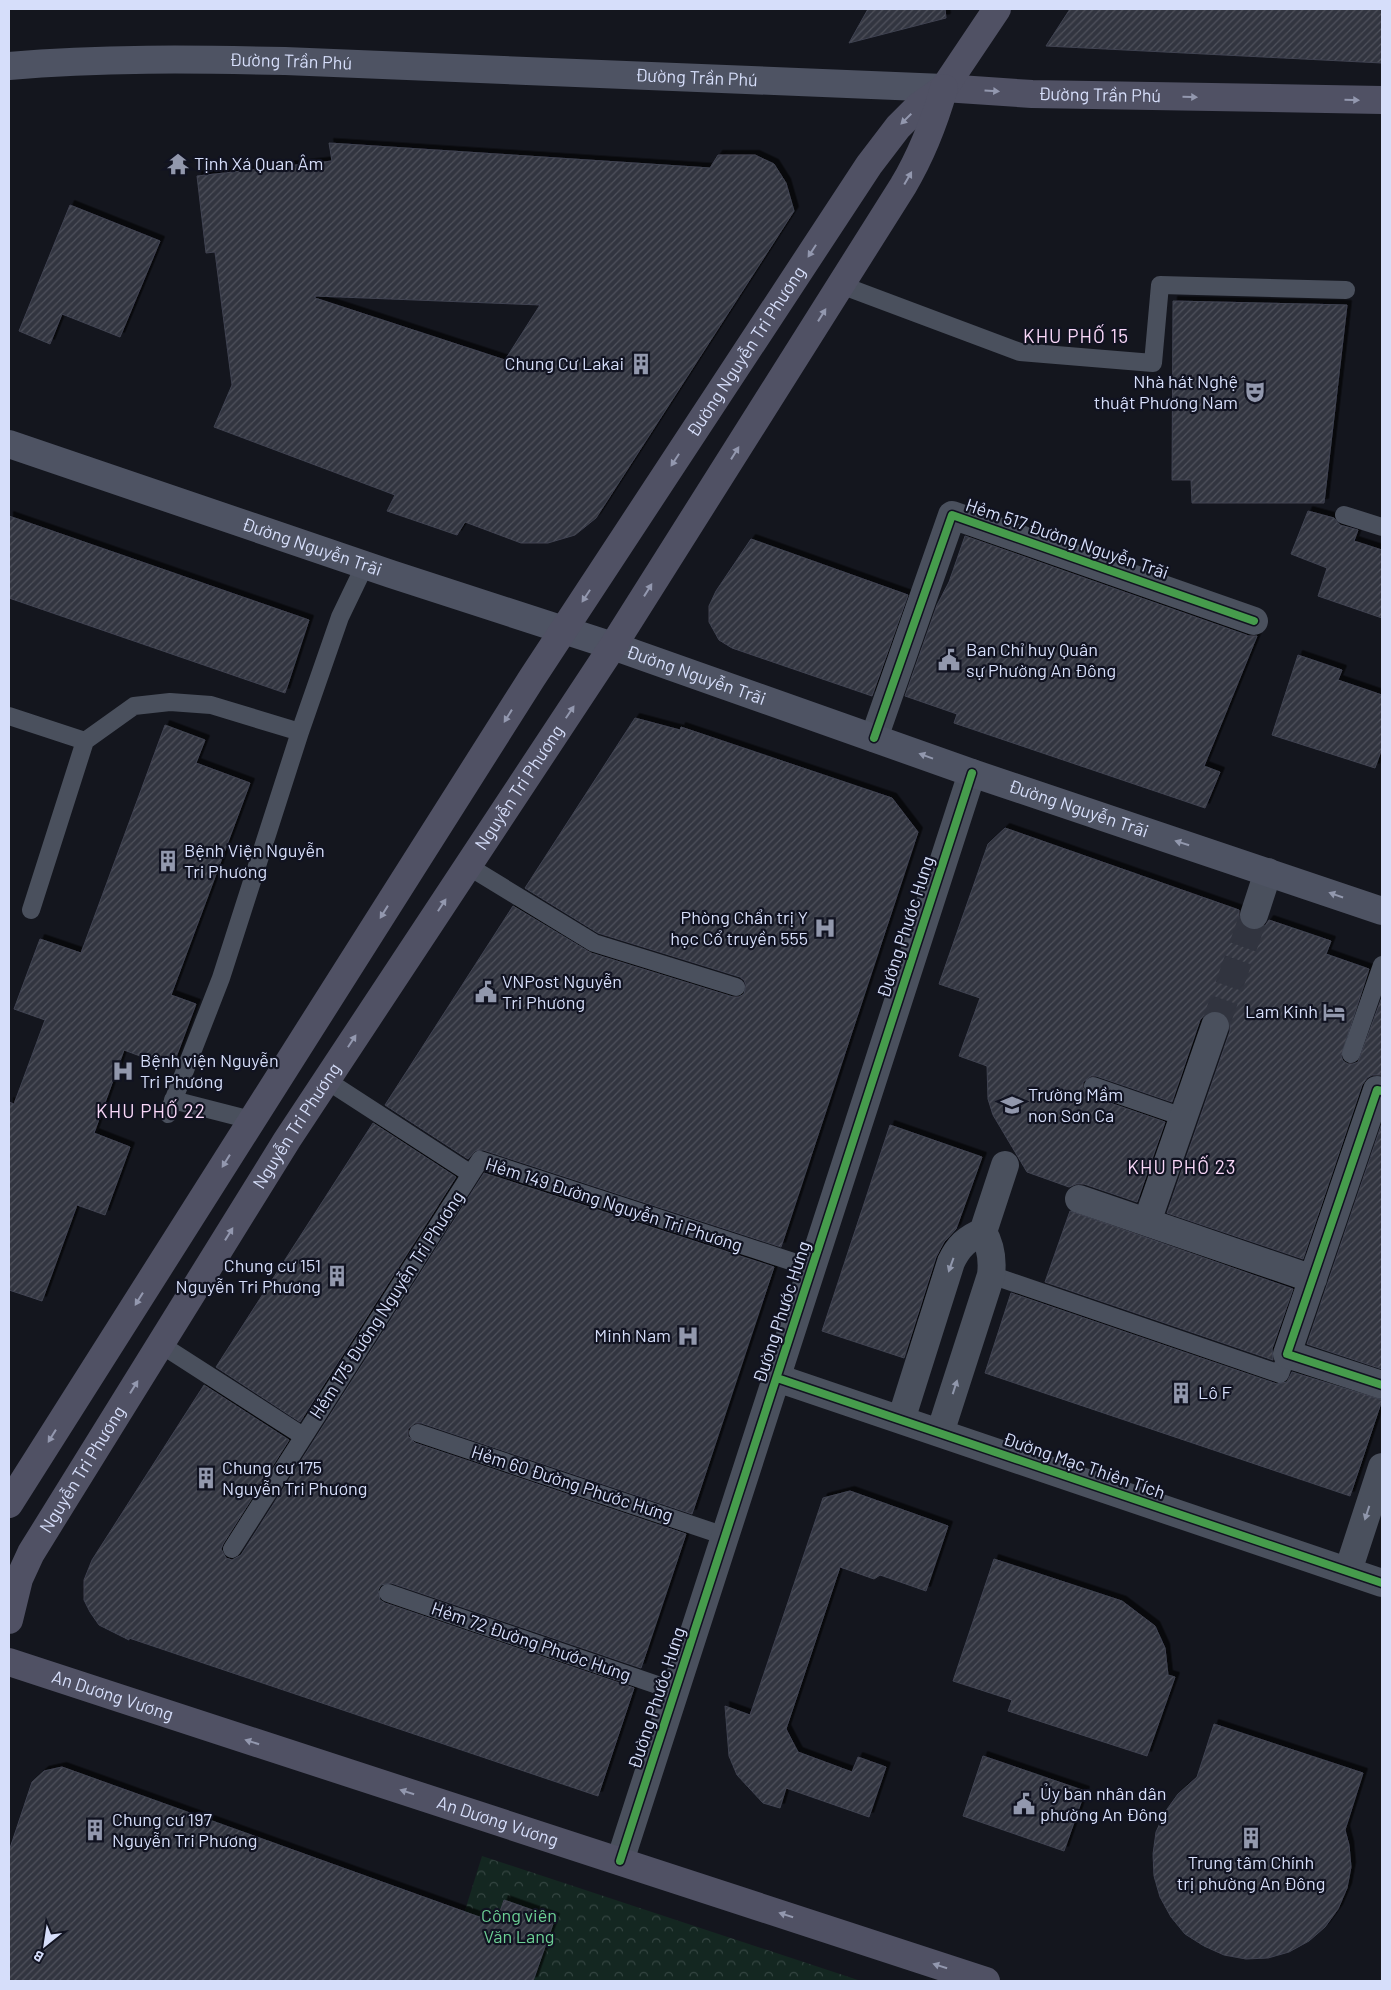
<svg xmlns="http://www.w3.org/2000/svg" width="1391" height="1990" viewBox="0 0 1391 1990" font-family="Barlow,sans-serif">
	<defs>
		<pattern id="park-crowns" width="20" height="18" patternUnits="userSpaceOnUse" patternTransform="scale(1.25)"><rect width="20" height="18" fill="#142721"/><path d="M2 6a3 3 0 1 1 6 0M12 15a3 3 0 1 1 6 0" fill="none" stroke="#354642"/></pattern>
		<pattern id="building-hatch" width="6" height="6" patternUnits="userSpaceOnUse" patternTransform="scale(1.25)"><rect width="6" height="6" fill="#323540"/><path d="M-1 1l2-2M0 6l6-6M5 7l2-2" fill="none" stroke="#4f525c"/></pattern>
		<filter id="shadow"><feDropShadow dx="4.5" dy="-4.5" stdDeviation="0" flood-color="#0009"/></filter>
	</defs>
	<rect width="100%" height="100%" fill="#14161e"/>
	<path fill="url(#park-crowns)" d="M482 1856 861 1981H443Z"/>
	<path fill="url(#building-hatch)" stroke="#404351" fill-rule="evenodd" filter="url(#shadow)" d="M868 9H945L946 18 849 43Z
		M1070 9H1382V63L1046 46Z
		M329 143 710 168 718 155H755L774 164 786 183 794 211 596 518 575 535 548 543H521L465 522 457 535 387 511 395 495 214 427 232 385 215 252 206 253 197 176 332 161ZM315 296 540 305 505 360 315 298Z
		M70 205 160 241 120 337 62 314 50 344 19 331Z
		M1173 301 1347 305 1324 503H1192L1191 480H1172Z
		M1308 511 1334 518 1340 525 1358 530 1354 541 1382 550V618L1318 596 1327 568 1291 554Z
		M9 516 309 620 285 693 9 598Z
		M965 536 1249 636H1257L1204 766 1220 772 1205 808 954 723 957 714 905 696 937 605 949 582Z
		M751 539 908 595 872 696 732 648 719 640 709 622V606L716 591Z
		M1298 655 1342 670 1338 680 1382 695V748L1375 768 1272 735Z
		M635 718 680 730 681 727 892 798 918 832 781 1247 483 1150 475 1151 468 1159 385 1105 513 906 591 953 733 997H739L744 994 746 985 744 980 740 977 598 933 525 888Z
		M165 725 205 740 196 763 250 783 171 995 196 1004 172 1068 124 1050 94 1133 130 1147 105 1215 77 1205 42 1301 9 1290V1102L14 1104 45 1020 14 1009 40 939 81 953Z
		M1005 828 1239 910V919L1242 925 1249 930H1258L1265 926 1269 920 1331 941 1326 954 1369 969 1341 1056 1343 1061 1348 1064H1353L1358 1062 1382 997V1075H1372L1367 1078 1362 1085 1303 1259 1167 1213 1230 1031V1024L1227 1016 1220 1011H1213L1205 1014 1200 1020 1172 1102 1096 1076H1091L1083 1082V1088L1090 1096 1165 1122 1137 1202 1084 1184H1076L1069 1187 1027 1172 993 1115 988 1099 987 1066 959 1056 980 998 939 984 988 844Z
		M373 1123 456 1177 300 1422 216 1367Z
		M1382 1123V1369L1307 1344Z
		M890 1125 982 1157 956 1229 944 1242 936 1257 904 1358 822 1331Z
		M484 1173 774 1267 692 1514 421 1423H415L408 1429V1436L415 1443 686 1534 641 1668 391 1583 381 1585 378 1590 380 1600 385 1603 634 1688 598 1796 129 1638V1640L99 1625 90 1612 84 1600V1580L92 1560 204 1385 289 1440 223 1544 221 1549 226 1558 232 1560 241 1555Z
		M1070 1211 1293 1289 1272 1349 1273 1360 1045 1282Z
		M1011 1293 1277 1384 1287 1382 1292 1372 1382 1400 1350 1496 985 1373Z
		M850 1491 948 1526 926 1591 880 1575 874 1579 840 1567 786 1729 798 1752 852 1772 858 1757 886 1767 869 1817 786 1788 780 1808 763 1803 737 1775 729 1756 725 1706 750 1715 823 1498Z
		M994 1559 1122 1601 1155 1626 1165 1648 1168 1675 1175 1677 1147 1756 1008 1711 1012 1700 953 1681Z
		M1214 1724 1363 1773 1345 1830 1349 1845 1351 1867 1347 1888 1338 1909 1325 1927 1309 1941 1289 1952 1268 1958 1246 1959 1224 1955 1204 1946 1185 1934 1171 1917 1160 1897 1154 1876 1153 1854 1156 1832 1165 1812 1178 1794 1197 1777Z
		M983 1756 1085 1791 1064 1851 963 1816Z
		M62 1767 496 1923 504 1900 555 1918 533 1981H9V1851L32 1782 44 1771Z"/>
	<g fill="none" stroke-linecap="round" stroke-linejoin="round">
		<path stroke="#31343f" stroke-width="28" stroke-dasharray="28 14" stroke-linecap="butt" d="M1215 1026 1254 915"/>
		<path stroke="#4a505d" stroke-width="18" d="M841 285 1020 352 1153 363 1160 285 1346 290
			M1344 515 1382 527
			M9 716 85 741
			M468 866 594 943 736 987
			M31 910 85 741 134 706 170 702 211 705 300 732
			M1351 1054 1382 965
			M326 1080 471 1174 480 1160 812 1268
			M1093 1086 1183 1117
			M173 1100 251 1120
			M168 1114 221 978 300 732 340 617 365 565
			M991 1275 1280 1374 1287 1354
			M160 1344 303 1436
			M418 1433 725 1536
			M232 1549 471 1174
			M388 1593 675 1691"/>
		<path stroke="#4a505d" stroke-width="28" d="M874 738 952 515 1254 621
			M1254 915 1268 872
			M1382 1091 1377 1090 1287 1354 1382 1385
			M1079 1199 1313 1279
			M1147 1222 1215 1026
			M777 1378 1382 1583
			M901 1420 951 1262C958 1247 967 1238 983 1232
			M940 1433 991 1275C993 1259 991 1246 983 1232L1005 1165
			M1348 1571 1382 1467
			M620 1861 972 773"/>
		<g stroke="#4e5363" stroke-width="28">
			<path id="s1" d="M9 66C101 58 193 59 285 61L944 88"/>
			<path id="s2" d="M9 444 391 574 613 646 972 773 1382 911"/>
		</g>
		<g stroke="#505164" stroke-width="28">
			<path id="s3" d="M944 88 1032 94 1382 100"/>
			<path id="s4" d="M9 1504 532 678 869 165 898 127 919 106 944 88 997 9"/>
			<path id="s5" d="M9 1620 19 1579 31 1553 287 1140 613 646 903 186C922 154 934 123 944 88"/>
			<path id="s6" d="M9 1662 986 1981"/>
		</g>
		<g stroke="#111321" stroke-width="11">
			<path id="cycleway" d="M874 738 952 515 1254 621
				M1382 1091 1377 1090 1287 1354 1382 1385
				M777 1378 1382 1583
				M620 1861 972 773"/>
		</g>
		<use href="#cycleway" stroke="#469c4c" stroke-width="8"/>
	</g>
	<defs><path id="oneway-solid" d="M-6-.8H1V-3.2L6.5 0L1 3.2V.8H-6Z" transform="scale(1.25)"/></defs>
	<g fill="#9398af">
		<use href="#oneway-solid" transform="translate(992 91) rotate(4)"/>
		<use href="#oneway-solid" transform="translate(1190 97) rotate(1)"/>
		<use href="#oneway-solid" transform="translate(1352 100) rotate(1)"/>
		<use href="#oneway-solid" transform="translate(906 119) rotate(135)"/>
		<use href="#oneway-solid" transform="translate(908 178) rotate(-60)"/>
		<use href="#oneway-solid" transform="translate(812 251) rotate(123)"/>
		<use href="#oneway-solid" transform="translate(822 315) rotate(-58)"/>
		<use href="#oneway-solid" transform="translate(735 453) rotate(-58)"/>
		<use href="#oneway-solid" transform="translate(675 460) rotate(123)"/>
		<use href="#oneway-solid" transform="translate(648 590) rotate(-58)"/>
		<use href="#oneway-solid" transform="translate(586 596) rotate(123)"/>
		<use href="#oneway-solid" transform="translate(570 712) rotate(-56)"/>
		<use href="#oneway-solid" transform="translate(508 716) rotate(122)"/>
		<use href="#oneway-solid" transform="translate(442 905) rotate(-57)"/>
		<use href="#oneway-solid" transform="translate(384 912) rotate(122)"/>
		<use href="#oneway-solid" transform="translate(352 1041) rotate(-57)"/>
		<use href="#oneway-solid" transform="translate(226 1161) rotate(122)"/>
		<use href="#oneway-solid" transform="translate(229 1234) rotate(-58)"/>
		<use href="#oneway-solid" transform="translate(139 1299) rotate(122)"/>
		<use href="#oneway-solid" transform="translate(134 1387) rotate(-58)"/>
		<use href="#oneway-solid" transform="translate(52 1436) rotate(122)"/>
		<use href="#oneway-solid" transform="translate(252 1742) rotate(-162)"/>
		<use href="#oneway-solid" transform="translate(407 1792) rotate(-162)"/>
		<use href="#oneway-solid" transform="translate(786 1915) rotate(-162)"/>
		<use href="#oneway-solid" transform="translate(940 1966) rotate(-162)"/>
	</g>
	<g fill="#9298ae">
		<use href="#oneway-solid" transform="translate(926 756) rotate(-160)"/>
		<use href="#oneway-solid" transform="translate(1182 843) rotate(-162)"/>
		<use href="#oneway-solid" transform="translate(1336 895) rotate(-161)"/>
	</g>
	<g fill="#9097ac">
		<use href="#oneway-solid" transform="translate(951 1265) rotate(110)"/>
		<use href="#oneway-solid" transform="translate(955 1387) rotate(-72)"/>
		<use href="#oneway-solid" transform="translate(1367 1513) rotate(108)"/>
	</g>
	<defs>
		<g id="temple-bare" transform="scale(1.725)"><path d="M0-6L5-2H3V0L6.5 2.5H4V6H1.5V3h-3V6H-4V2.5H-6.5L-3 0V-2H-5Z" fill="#9298ad" stroke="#111321" stroke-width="2.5" paint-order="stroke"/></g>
		<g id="building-bare" transform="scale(1.725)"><path d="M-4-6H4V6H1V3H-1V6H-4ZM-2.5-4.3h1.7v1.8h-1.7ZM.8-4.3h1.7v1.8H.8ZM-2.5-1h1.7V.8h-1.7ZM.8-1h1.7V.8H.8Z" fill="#9298ad" stroke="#111321" stroke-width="2.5" paint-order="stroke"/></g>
		<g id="theatre-bare" transform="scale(1.725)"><path d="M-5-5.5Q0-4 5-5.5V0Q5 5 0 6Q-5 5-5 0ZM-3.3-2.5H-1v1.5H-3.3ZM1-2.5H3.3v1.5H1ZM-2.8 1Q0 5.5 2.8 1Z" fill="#9298ad" stroke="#111321" stroke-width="2.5" paint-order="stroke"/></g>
		<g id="civic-bare" transform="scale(1.725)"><path d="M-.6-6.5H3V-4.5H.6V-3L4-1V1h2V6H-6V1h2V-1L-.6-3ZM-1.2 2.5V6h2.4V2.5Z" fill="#9298ad" stroke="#111321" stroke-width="2.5" paint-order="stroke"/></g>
		<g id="hospital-bare" transform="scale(1.725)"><path d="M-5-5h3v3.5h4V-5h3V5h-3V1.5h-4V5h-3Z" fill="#9298ad" stroke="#111321" stroke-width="2.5" paint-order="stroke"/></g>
		<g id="hotel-bare" transform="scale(1.725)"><path d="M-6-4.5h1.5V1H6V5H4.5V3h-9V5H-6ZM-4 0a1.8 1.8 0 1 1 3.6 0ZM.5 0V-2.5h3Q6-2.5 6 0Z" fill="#9298ad" stroke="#111321" stroke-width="2.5" paint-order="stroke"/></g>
		<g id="school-bare" transform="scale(1.725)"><path d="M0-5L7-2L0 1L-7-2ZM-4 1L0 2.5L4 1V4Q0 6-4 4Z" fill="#9298ad" stroke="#111321" stroke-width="2.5" paint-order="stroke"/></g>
	</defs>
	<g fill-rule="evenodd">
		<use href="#temple-bare" x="178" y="164"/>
		<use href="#building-bare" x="641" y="364"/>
		<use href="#theatre-bare" x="1255" y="392"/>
		<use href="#civic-bare" x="949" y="660"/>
		<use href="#building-bare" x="168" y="861"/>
		<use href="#hospital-bare" x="825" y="928"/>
		<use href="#civic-bare" x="486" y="992"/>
		<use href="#hotel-bare" x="1334" y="1012"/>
		<use href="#hospital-bare" x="123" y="1071"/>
		<use href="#school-bare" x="1012" y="1105"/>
		<use href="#building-bare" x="337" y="1276"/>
		<use href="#hospital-bare" x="688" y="1336"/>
		<use href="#building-bare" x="1181" y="1393"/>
		<use href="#building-bare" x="206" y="1478"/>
		<use href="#civic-bare" x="1024" y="1804"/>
		<use href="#building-bare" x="95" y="1830"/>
		<use href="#building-bare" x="1251" y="1838"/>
	</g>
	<g text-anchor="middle" stroke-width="4.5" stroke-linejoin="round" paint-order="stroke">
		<g font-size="18" fill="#d6defa" stroke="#111321">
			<text dy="6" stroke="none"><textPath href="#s1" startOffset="282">Đường Trần Phú</textPath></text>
			<text dy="6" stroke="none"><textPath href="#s1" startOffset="688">Đường Trần Phú</textPath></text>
			<text dy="6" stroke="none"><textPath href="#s3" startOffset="156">Đường Trần Phú</textPath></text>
			<text dy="6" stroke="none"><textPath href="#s4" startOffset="1368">Đường Nguyễn Tri Phương</textPath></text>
			<text transform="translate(1067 539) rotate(19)" y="6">Hẻm 517 Đường Nguyễn Trãi</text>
			<text dy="6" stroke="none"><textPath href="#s2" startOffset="320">Đường Nguyễn Trãi</textPath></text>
			<text dy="6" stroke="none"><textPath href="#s2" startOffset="725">Đường Nguyễn Trãi</textPath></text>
			<text dy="6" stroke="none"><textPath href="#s5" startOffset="979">Nguyễn Tri Phương</textPath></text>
			<text dy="6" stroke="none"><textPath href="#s2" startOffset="1130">Đường Nguyễn Trãi</textPath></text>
			<text transform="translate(906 927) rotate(-72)" y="6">Đường Phước Hưng</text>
			<text dy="6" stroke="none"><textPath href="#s5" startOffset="574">Nguyễn Tri Phương</textPath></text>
			<text transform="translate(614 1205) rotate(18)" y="6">Hẻm 149 Đường Nguyễn Tri Phương</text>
			<text transform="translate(387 1305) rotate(-57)" y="6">Hẻm 175 Đường Nguyễn Tri Phương</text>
			<text transform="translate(782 1312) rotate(-72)" y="6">Đường Phước Hưng</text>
			<text transform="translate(1084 1466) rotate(19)" y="6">Đường Mạc Thiên Tích</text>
			<text dy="6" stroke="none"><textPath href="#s5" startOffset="169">Nguyễn Tri Phương</textPath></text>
			<text transform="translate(572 1484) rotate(18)" y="6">Hẻm 60 Đường Phước Hưng</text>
			<text transform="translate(531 1642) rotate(19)" y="6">Hẻm 72 Đường Phước Hưng</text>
			<text dy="6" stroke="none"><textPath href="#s6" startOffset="109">An Dương Vương</textPath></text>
			<text transform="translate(657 1698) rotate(-72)" y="6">Đường Phước Hưng</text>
			<text dy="6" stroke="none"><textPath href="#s6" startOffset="514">An Dương Vương</textPath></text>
		</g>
		<g font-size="18" fill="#d6defa" stroke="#111321" text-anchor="start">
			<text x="194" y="170">Tịnh Xá Quan Âm</text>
			<text x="624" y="370" text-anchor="end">Chung Cư Lakai</text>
			<text x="1238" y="388" text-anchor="end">Nhà hát Nghệ<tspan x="1238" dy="21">thuật Phương Nam</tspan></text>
			<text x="966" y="656">Ban Chỉ huy Quân<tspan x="966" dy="21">sự Phường An Đông</tspan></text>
			<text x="184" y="857">Bệnh Viện Nguyễn<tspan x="184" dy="21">Tri Phương</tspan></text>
			<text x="808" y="924" text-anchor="end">Phòng Chẩn trị Y<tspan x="808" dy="21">học Cổ truyền 555</tspan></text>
			<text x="502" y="988">VNPost Nguyễn<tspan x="502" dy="21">Tri Phương</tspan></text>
			<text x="1318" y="1018" text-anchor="end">Lam Kinh</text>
			<text x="140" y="1067">Bệnh viện Nguyễn<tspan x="140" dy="21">Tri Phương</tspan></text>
			<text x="1028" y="1101">Trường Mầm<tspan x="1028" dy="21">non Sơn Ca</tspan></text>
			<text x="321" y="1272" text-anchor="end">Chung cư 151<tspan x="321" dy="21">Nguyễn Tri Phương</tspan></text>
			<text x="671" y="1342" text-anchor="end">Minh Nam</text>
			<text x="1198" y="1399">Lô F</text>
			<text x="222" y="1474">Chung cư 175<tspan x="222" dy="21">Nguyễn Tri Phương</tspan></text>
			<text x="1040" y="1800">Ủy ban nhân dân<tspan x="1040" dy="21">phường An Đông</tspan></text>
			<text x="112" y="1826">Chung cư 197<tspan x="112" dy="21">Nguyễn Tri Phương</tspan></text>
			<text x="1251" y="1869" text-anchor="middle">Trung tâm Chính<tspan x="1251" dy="21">trị phường An Đông</tspan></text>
		</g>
		<g font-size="18" fill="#6cd095" stroke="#111321">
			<text x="519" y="1922">Công viên<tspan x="519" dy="21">Văn Lang</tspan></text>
		</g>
		<g font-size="19" letter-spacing="1" fill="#fad8f9" stroke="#111321">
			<text x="1076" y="343">KHU PHỐ 15</text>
			<text x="151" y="1118">KHU PHỐ 22</text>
			<text x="1182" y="1174">KHU PHỐ 23</text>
		</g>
	</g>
	<rect width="1391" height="1990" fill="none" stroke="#d6defa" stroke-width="20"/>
	<g transform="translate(45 1945) rotate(210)" stroke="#111321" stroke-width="4" paint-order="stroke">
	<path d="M0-4L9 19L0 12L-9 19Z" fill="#d6defa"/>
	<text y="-8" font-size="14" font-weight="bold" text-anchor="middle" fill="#d6defa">B</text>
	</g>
</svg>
